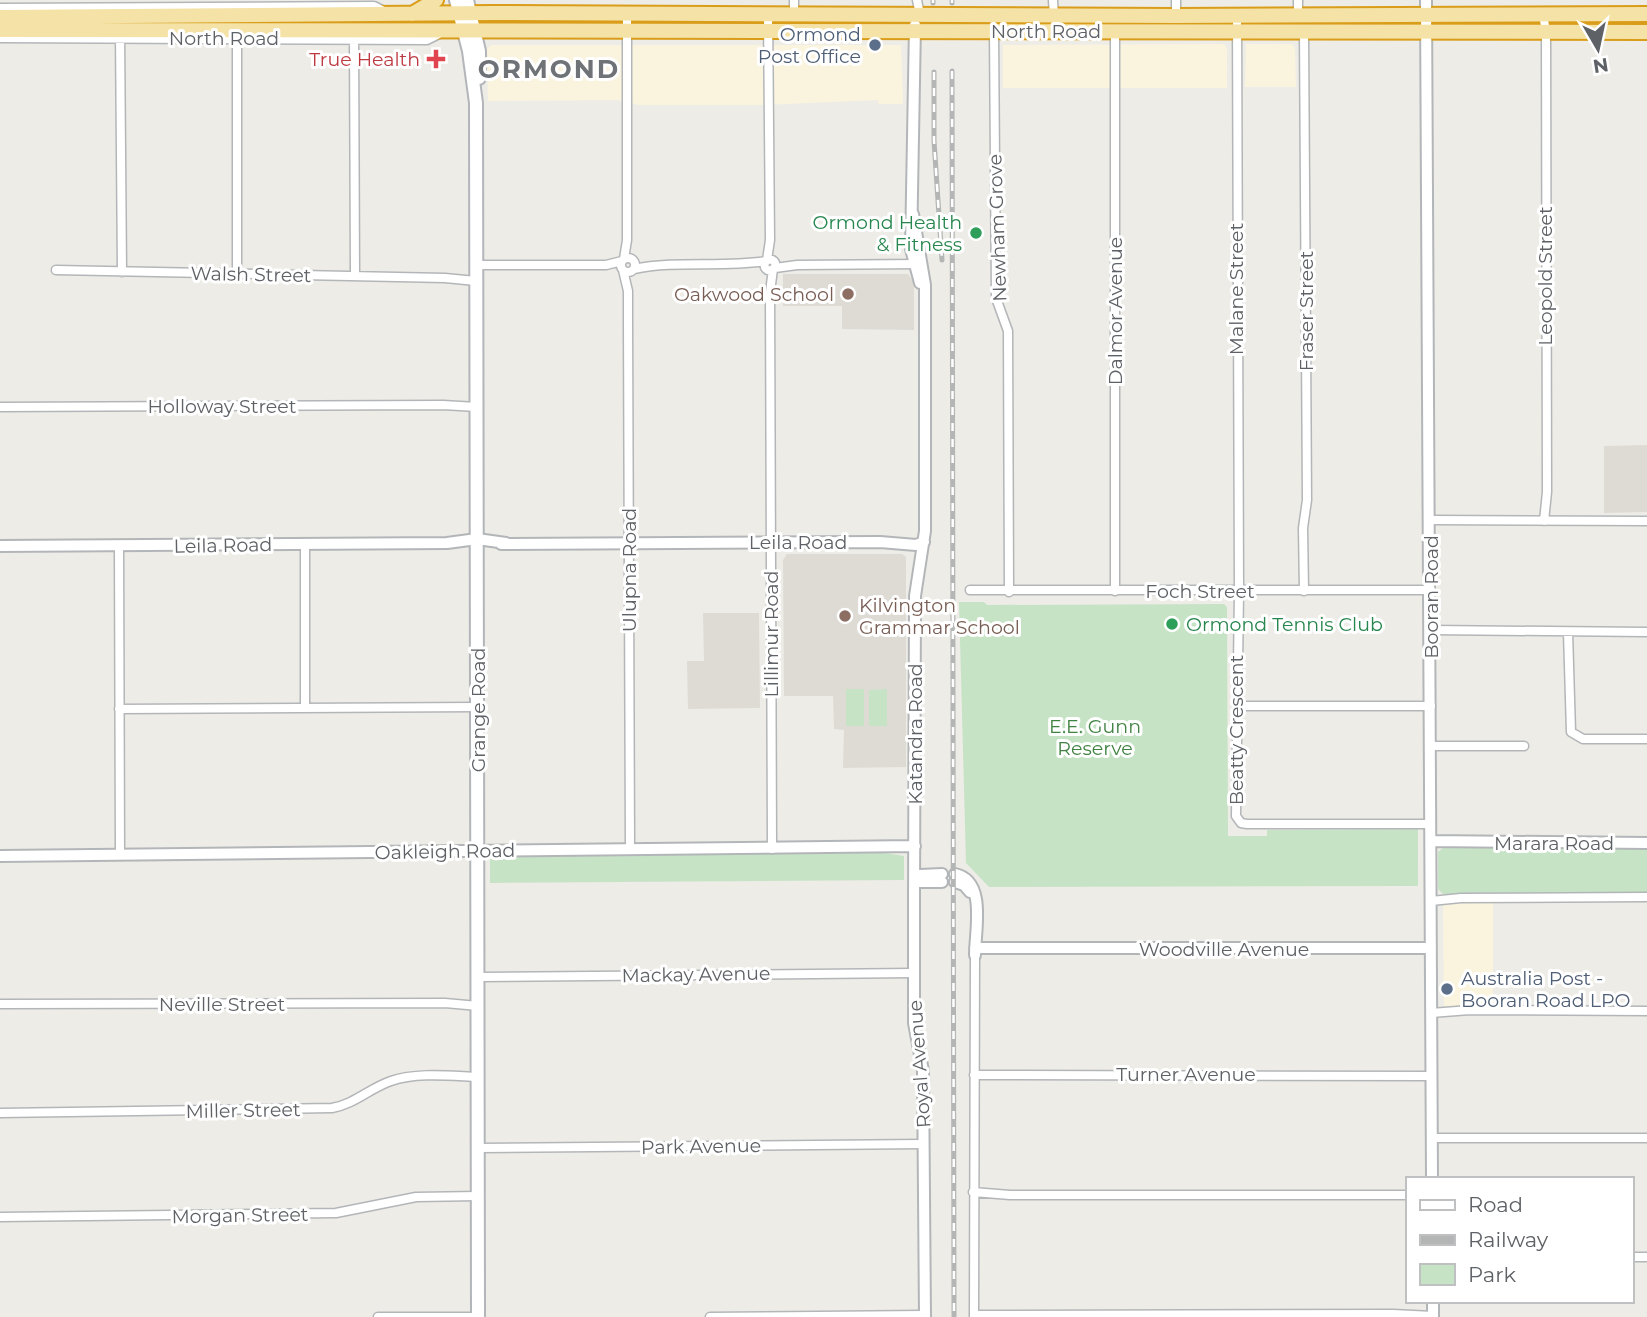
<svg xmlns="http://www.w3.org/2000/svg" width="1647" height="1317" viewBox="0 0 1647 1317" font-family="Montserrat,sans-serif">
	<rect width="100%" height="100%" fill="#eeece6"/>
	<path fill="#faf4df" d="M1224 44 1227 48V88H1003V45Z
		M1246 44H1292L1295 48 1296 87H1245Z
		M491 45H901L903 104H879L878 100 761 105H639L617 100 488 101 487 49Z
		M1493 893V1014L1444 1015 1443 894Z"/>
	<path fill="#dedbd5" d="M908 274 914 283V330L842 329V306H783V274Z
		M1647 445V512L1604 513V446Z
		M787 554H902L906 557V767L843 768 844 730 834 729 833 696H784L783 560Z
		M703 613H759L760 708 688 709 687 661H704Z"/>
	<path fill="#c6e3c6" d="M959 602H984L987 605 1224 604 1227 607 1228 836H1267V830L1418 829V886L989 887 966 863Z
		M846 689H864V726H846Z
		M887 689V726H869V690Z
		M1647 847V893L1443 894 1438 889V852L1443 848Z
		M880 852 904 856V880L490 883V856Z"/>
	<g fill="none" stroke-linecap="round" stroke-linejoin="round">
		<g stroke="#b3b6b9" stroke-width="11">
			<path id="minor" d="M794 0V14
				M917 0 920 15
				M1053 0 1054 18
				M1176 0V16
				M1298 0V16
				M0 8 374 6 384 11
				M1543 14 1546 32 1547 492 1544 521
				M1237 16 1239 591 1236 816 1241 823 1247 824H1431
				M994 31 996 298 1008 331 1009 592
				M120 33 122 272
				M354 34 355 276
				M237 35V274
				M0 38 427 40 439 34
				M621 265a7 7 0 1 1 14 0a7 7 0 1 1-14 0Z
				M624 259 627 240V14
				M764.5 265a5.5 5.5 0 1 1 11 0a5.5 5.5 0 1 1-11 0Z
				M767 260 770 240 768 14
				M476 265H606L622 261
				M775 268 797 265 920 264
				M634 269C677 260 722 268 766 261
				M56 270 445 278 476 281
				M623 270 628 291V324L630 849
				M0 407 443 405 477 407
				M1431 520 1647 521
				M305 544V708
				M119 546 120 855
				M970 590H1431
				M1115 591V31
				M1304 591 1303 528 1307 500 1304 32
				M1431 630 1647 632
				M1568 632 1571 732 1583 739H1647
				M1237 706H1431
				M119 709 478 707
				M1431 746H1524
				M772 849 770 292 773 269
				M1431 901 1461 898 1647 897
				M478 977 914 973
				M0 1004 445 1003 478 1006
				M1431 1013 1470 1010 1647 1011
				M974 1075 1432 1076
				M0 1113 332 1108C355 1104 370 1088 391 1081 417 1072 451 1076 478 1077
				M1432 1138H1647
				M478 1148 924 1144
				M973 1192 1010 1195H1407
				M0 1217 336 1213 416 1197 478 1196
				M1631 1257H1647
				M974 1315 1393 1314 1433 1316
				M378 1317H475
				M710 1317 925 1315
				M974 1317 975 955"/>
		</g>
		<g stroke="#b3b6b9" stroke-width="14">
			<path id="tertiary" d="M1426 0 1432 1179
				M915 25 911 249 920 283
				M913 214 925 285V531L915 596 914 900V1023L923 1071 925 1317
				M501 544 880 542 916 545 924 542
				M0 546 447 543 477 539 506 543
				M1431 841 1647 843
				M0 856 915 846
				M955 874C987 881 975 930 975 955
				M920 875 942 874
				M914 882H942
				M955 882 964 885 970 892
				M975 948H1431
				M1433 1301V1317"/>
		</g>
		<g stroke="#b2b5b9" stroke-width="16">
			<path id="secondary" d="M456 0 469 51 476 103 478 1317
				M467 0 479 51V78"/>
		</g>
		<g stroke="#da9d1a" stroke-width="18">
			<path id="trunk" d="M412 14 436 0
				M0 17 492 13 1176 16 1647 14
				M0 30 1647 32"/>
		</g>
		<use href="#minor" stroke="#fff" stroke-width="8"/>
		<use href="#tertiary" stroke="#fff" stroke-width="10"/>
		<use href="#secondary" stroke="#fff" stroke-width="12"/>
		<use href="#trunk" stroke="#f4e2a7" stroke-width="14"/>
		<g stroke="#b4b5b5" stroke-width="5">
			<path id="rail" d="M933 0V3
				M952 0V3
				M952 71 954 1317
				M934 72V141L942 260"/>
		</g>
		<use href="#rail" stroke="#fff" stroke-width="2.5" stroke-dasharray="8" stroke-linecap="butt"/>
	</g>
	<g fill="#5c6f8a" stroke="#fff" stroke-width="2.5">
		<circle cx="875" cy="45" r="7"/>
		<circle cx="1447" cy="989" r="7"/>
	</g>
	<path fill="#e0444e" stroke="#fff" stroke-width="2.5" d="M432.5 48.5h7v7h7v7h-7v7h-7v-7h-7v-7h7z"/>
	<g fill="#2e9e5b" stroke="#fff" stroke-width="2.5">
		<circle cx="976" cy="233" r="7"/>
		<circle cx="1172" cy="624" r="7"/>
	</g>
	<g fill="#8d6e63" stroke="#fff" stroke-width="2.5">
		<circle cx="848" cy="294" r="7"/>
		<circle cx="845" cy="616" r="7"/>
	</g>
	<g text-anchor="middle" stroke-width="6" stroke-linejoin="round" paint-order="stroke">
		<g font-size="19" fill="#5e6165" stroke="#fff">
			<text x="1046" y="38">North Road</text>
			<text x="224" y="45">North Road</text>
			<text transform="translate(997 228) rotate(-92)" y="7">Newham Grove</text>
			<text transform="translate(251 274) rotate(1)" y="7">Walsh Street</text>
			<text transform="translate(1545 276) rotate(-90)" y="7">Leopold Street</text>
			<text transform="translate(1236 289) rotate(-90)" y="7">Malane Street</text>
			<text transform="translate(1115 311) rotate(-90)" y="7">Dalmor Avenue</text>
			<text transform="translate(1306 311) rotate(-90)" y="7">Fraser Street</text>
			<text x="222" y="413">Holloway Street</text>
			<text x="798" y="549">Leila Road</text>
			<text transform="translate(223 545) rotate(-1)" y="7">Leila Road</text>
			<text transform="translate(629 570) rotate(-90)" y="7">Ulupna Road</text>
			<text x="1200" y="598">Foch Street</text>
			<text transform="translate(1431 597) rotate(-90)" y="7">Booran Road</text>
			<text transform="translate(771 634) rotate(-90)" y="7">Lillimur Road</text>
			<text transform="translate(478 710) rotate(-90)" y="7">Grange Road</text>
			<text transform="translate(1236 730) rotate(-90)" y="7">Beatty Crescent</text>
			<text transform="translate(915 734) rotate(-90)" y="7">Katandra Road</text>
			<text x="1554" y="850">Marara Road</text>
			<text transform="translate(445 851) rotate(-1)" y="7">Oakleigh Road</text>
			<text x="1224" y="956">Woodville Avenue</text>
			<text transform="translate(696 974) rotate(-1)" y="7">Mackay Avenue</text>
			<text x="222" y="1011">Neville Street</text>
			<text transform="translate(919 1064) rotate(-94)" y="7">Royal Avenue</text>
			<text x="1186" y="1081">Turner Avenue</text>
			<text transform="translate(243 1110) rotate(-1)" y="7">Miller Street</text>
			<text transform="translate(701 1146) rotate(-1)" y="7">Park Avenue</text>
			<text transform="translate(240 1215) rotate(-1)" y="7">Morgan Street</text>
		</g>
		<g font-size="19" fill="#4e5e75" stroke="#fff" text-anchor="end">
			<text x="861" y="41">Ormond<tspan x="861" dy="22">Post Office</tspan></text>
			<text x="1461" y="985" text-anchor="start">Australia Post -<tspan x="1461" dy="22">Booran Road LPO</tspan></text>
		</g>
		<g font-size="19" fill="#be3a42" stroke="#fff" text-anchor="end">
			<text x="420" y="66">True Health</text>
		</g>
		<g font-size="19" fill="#27864d" stroke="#fff" text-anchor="end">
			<text x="962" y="229">Ormond Health<tspan x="962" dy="22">&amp; Fitness</tspan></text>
			<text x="1186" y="631" text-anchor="start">Ormond Tennis Club</text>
		</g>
		<g font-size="19" fill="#785e54" stroke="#fff" text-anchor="end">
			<text x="834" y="301">Oakwood School</text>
			<text x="859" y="612" text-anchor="start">Kilvington<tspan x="859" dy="22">Grammar School</tspan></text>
		</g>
		<g font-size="19" fill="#408242" stroke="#fff">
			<text x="1095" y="733">E.E. Gunn<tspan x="1095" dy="22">Reserve</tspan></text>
		</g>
		<g font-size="26" font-weight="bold" letter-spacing="2" fill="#6f7377" stroke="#fff">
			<text x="549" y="78">ORMOND</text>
		</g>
	</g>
	<rect x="1406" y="1177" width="228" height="126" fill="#ffffff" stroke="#bfc0c1" stroke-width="2"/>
	<rect x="1420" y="1200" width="35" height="10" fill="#ffffff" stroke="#bfc0c1" stroke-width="2"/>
	<text x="1468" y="1212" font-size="21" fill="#5e6165">Road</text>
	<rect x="1420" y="1235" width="35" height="10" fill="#b4b5b5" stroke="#bfc0c1" stroke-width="2"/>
	<text x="1468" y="1247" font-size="21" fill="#5e6165">Railway</text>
	<rect x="1420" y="1264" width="35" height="21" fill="#c6e3c6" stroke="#bfc0c1" stroke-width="2"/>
	<text x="1468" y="1282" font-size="21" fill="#5e6165">Park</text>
	<g transform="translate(1598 49) rotate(171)" stroke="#ffffff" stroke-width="5" paint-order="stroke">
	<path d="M0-5L12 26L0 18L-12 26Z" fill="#5e6165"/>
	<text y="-10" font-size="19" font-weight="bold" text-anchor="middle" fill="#5e6165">N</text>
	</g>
</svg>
